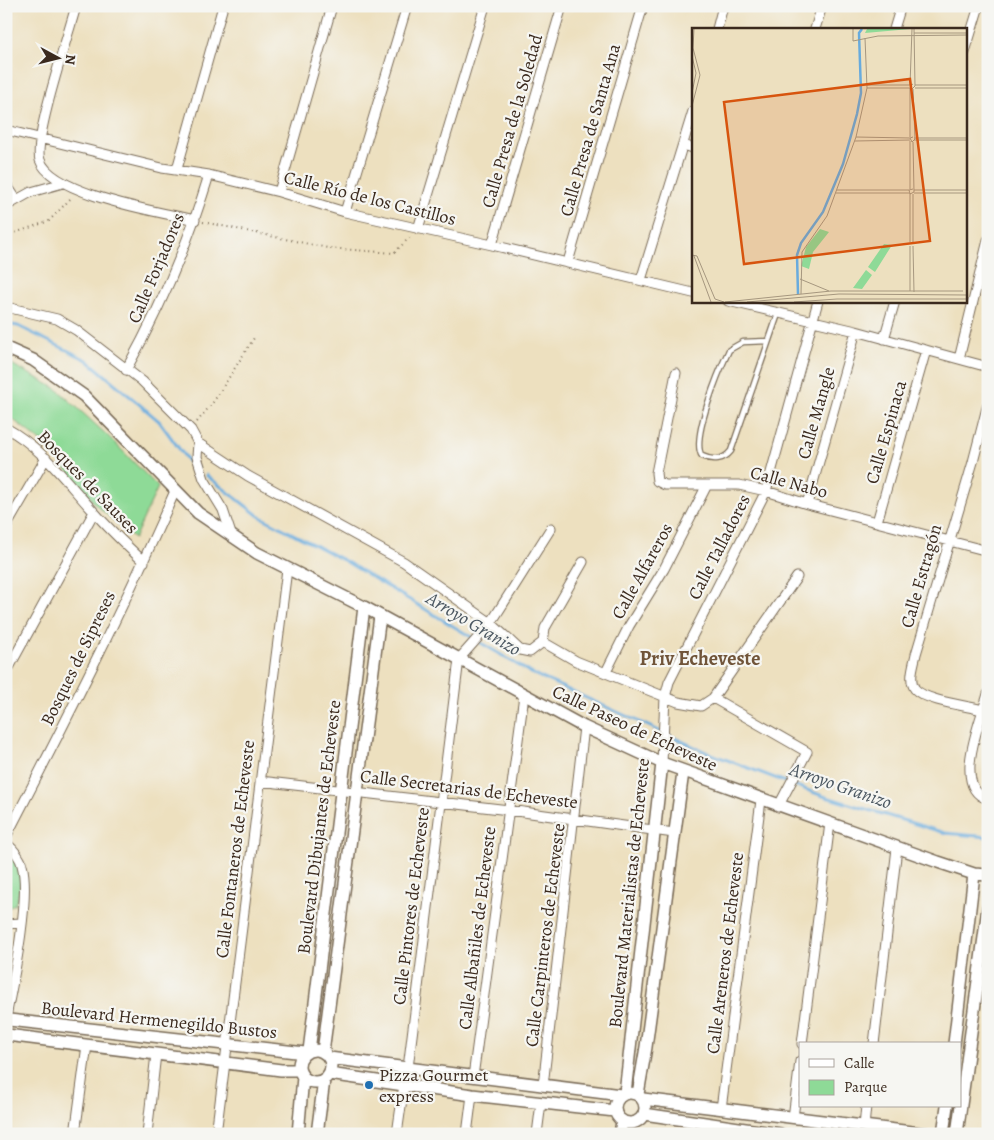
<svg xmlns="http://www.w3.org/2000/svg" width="994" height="1140" viewBox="0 0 994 1140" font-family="Alegreya,serif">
	<rect width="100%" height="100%" fill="#f6f6f2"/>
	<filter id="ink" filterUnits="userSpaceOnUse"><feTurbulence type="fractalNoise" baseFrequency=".02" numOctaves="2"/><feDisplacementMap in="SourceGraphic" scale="10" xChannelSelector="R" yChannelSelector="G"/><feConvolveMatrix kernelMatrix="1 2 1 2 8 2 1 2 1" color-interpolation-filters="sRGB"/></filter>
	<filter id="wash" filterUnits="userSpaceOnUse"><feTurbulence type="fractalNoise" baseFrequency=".0096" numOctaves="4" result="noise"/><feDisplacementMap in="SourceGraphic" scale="20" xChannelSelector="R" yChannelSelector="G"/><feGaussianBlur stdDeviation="1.12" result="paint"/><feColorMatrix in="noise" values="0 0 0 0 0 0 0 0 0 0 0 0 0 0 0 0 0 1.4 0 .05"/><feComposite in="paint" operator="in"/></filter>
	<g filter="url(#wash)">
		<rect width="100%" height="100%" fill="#ede0bf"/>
		<path fill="#8eda97" stroke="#64825a" d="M6 361 57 389 109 437 158 487 134 539 96 505 48 447 6 414Z
			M6 850C22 866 24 883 15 904L6 909Z"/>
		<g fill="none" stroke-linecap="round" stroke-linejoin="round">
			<path stroke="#68abdd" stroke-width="3" d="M6 324 18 326 87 360 159 421 188 461 197 468
				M206 475 259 516 345 561 531 673 706 752 823 796 945 833 988 837"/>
		</g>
	</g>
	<g filter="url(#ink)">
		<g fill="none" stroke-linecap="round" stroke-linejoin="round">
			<g stroke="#796a56" stroke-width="7">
				<path id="service" d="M768 341 743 342 729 350C720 369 690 440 702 456 713 461 724 460 731 451L778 314"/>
			</g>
			<g stroke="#796a56" stroke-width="11">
				<path id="minor" d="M76 6C69 33 33 140 40 160 52 195 161 212 195 220
					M717 29 723 6
					M815 29 822 6
					M894 29 901 6
					M965 52 979 6
					M6 130 162 168 209 175 279 192 345 212 492 245 693 293
					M683 145 693 148
					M177 169 223 6
					M6 184 16 199
					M279 192 332 6
					M6 206 31 192 63 183
					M345 212 407 6
					M418 229 485 6
					M492 245 562 6
					M568 262 643 6
					M641 280 693 111
					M728 301 856 331 988 367
					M6 307 57 319 76 330 142 381 191 430 198 443 197 457 204 479 223 510 232 537
					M884 339 895 301
					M959 359 988 240
					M126 370C161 307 188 244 209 175
					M676 373 656 473 657 481 665 485H739L766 491 807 504 988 551
					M6 428C44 449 66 482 95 513 110 530 127 546 144 562
					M198 443 248 476 404 562 491 623 520 650 530 652 543 642
					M807 504 856 331
					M877 522 926 350
					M6 527 46 458
					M543 642 576 661 678 702 701 706 713 698 797 577
					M543 642 545 628 583 562
					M606 672 629 626 664 569 707 485
					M6 673 94 512
					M988 694C981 720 951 788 988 799
					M713 698 807 752 778 807
					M983 710C968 706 925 701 915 689 908 680 914 664 916 654L973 462 988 404
					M662 763 665 697 669 682 766 491 818 301
					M260 781 509 810 674 833
					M6 837C65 723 123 609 175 491
					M6 843C13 849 20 856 22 865 31 897 13 982 6 1017
					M6 924 21 923
					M802 1044 830 823
					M874 1044 897 848
					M408 1068 459 659 491 623 551 528
					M473 1077 524 695
					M543 1086 584 727
					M721 1109 761 800
					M793 1118 800 1061
					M864 1127 866 1106
					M75 1134 87 1045
					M147 1134 156 1054
					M216 1134 287 569
					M397 1134 404 1085
					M467 1134 472 1095
					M537 1134 541 1103"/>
			</g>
			<g stroke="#796a56" stroke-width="14">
				<path id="tertiary" d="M6 348 33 360 84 396 198 513 257 553 364 607 584 727 662 763 938 862 974 874 988 875
					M9 1020 305 1053
					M7 1035 281 1070H299
					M954 1044 974 874
					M299 1066a16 16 0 1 1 32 0a16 16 0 1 1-32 0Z
					M309 1051 364 607
					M323 1052 380 616
					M329 1058 621 1095
					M329 1074 472 1095 615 1111
					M615 1108a15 15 0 1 1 30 0a15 15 0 1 1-30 0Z
					M625 1093 662 763
					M638 1094 646 1047 683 772
					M643 1099 928 1134
					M644 1114 780 1134
					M943 1133 947 1106
					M298 1134 303 1077
					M317 1134 324 1080
					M620 1134 622 1121
					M957 1134 988 908"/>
			</g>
			<path stroke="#796a56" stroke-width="2" stroke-dasharray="1 4" stroke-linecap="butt" d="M203 222 328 248 394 253 411 236
				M6 236 49 221 71 198
				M197 422 214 401 254 338"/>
			<use href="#service" stroke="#fff" stroke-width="4.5"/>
			<use href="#minor" stroke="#fff" stroke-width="9"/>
			<use href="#tertiary" stroke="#fff" stroke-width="11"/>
		</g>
	</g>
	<circle fill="#1f6fb2" stroke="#f6f6f2" stroke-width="2" cx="369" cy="1085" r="5"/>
	<g text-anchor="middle" stroke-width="4.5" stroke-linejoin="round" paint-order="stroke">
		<g font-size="18" fill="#3b2a1e" stroke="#f6f6f2">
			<text transform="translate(512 121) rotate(-74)" y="6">Calle Presa de la Soledad</text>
			<text transform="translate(590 130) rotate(-74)" y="6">Calle Presa de Santa Ana</text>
			<text transform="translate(370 198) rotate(14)" y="6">Calle Río de los Castillos</text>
			<text transform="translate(156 268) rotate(-67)" y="6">Calle Forjadores</text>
			<text transform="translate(816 413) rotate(-74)" y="6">Calle Mangle</text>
			<text transform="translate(886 432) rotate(-74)" y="6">Calle Espinaca</text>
			<text transform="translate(88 482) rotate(46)" y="6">Bosques de Sauses</text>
			<text transform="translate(789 482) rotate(15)" y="6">Calle Nabo</text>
			<text transform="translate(719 547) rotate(-63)" y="6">Calle Talladores</text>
			<text transform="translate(642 571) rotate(-61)" y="6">Calle Alfareros</text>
			<text transform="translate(921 576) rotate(-74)" y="6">Calle Estragón</text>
			<text transform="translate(78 658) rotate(-64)" y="6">Bosques de Sipreses</text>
			<text transform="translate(635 728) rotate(25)" y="6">Calle Paseo de Echeveste</text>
			<text transform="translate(469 789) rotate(7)" y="6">Calle Secretarias de Echeveste</text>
			<text transform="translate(319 827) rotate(-83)" y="6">Boulevard Dibujantes de Echeveste</text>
			<text transform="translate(235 849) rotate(-83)" y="6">Calle Fontaneros de Echeveste</text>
			<text transform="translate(629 893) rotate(-84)" y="6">Boulevard Materialistas de Echeveste</text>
			<text transform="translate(411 906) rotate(-83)" y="6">Calle Pintores de Echeveste</text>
			<text transform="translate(477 928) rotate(-83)" y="6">Calle Albañiles de Echeveste</text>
			<text transform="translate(545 935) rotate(-83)" y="6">Calle Carpinteros de Echeveste</text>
			<text transform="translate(725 953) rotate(-83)" y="6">Calle Areneros de Echeveste</text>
			<text transform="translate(159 1020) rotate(6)" y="6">Boulevard Hermenegildo Bustos</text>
		</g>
		<g font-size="18" fill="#3b2a1e" stroke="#f6f6f2" text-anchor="start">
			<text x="379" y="1081">Pizza Gourmet<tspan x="379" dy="21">express</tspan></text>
		</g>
		<g font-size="19" font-style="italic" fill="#4b5761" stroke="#f6f6f2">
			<text transform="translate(474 623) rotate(31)" y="7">Arroyo Granizo</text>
			<text transform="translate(841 785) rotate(19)" y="7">Arroyo Granizo</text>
		</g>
		<g font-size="20" font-weight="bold" fill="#705439" stroke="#f6f6f2">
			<text x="700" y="665">Priv Echeveste</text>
		</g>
	</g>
	<g transform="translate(692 28)">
		<rect width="275" height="275" fill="#ede0bf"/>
		<path d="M175 1H218L173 5ZM128 201 137 204 121 224 117 241 109 238 114 219ZM192 216 200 217 183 244 176 239ZM174 242 180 247 170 261 161 260Z" fill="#8eda97"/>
		<path fill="none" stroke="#68abdd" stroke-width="2.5" d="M106 266 105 227 109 215 131 184 151 136 165 86 169 65 167 5 170 1"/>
		<path fill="none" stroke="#a6977f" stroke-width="1" d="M161 1V13L186 8 275 7M222 5H275M0 28 4 45 0 65M221 56 218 58 220 61 223 58 222 1M175 57H218M218 57 220 1M223 57H275M175 60H218M218 60V109M223 60H275M0 78 8 47 1 20 2 1M164 109 218 110M221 109 218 110 220 114 223 111 221 61M222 110H275M222 112H275M163 113 218 112M218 161V113M221 161 217 162 218 166 222 164 221 114M145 162H217M222 162H275M144 165H217M218 165V214M222 165H275M221 166V214M218 218V263M221 218 222 264M0 227 5 228 23 271 32 274M2 228 19 274M108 251 137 263M109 266 110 224 135 188 164 109 175 60 173 10M33 274 139 263H271M55 274 147 266 275 267M102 274 145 271H275"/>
		<path fill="#d7540e" fill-opacity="0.15" stroke="#d7540e" stroke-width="2.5" d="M218 51 238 213 52 236 32 74Z"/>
		<rect width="275" height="275" fill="none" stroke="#3b2a1e" stroke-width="2.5"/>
	</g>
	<rect width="994" height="1140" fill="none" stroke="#f6f6f2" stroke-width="25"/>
	<rect x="799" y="1042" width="162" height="65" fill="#f6f6f2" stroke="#aba49d"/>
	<rect x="809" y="1059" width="25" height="8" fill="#ffffff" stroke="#aba49d"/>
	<text x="844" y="1068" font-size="15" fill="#3b2a1e">Calle</text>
	<rect x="809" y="1080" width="25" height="15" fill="#8eda97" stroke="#aba49d"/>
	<text x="844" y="1092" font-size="15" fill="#3b2a1e">Parque</text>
	<g transform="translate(58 58) rotate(97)" stroke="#f6f6f2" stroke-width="4" paint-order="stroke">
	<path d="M0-4L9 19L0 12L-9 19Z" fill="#3b2a1e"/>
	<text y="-8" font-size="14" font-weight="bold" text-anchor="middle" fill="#3b2a1e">N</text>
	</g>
</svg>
